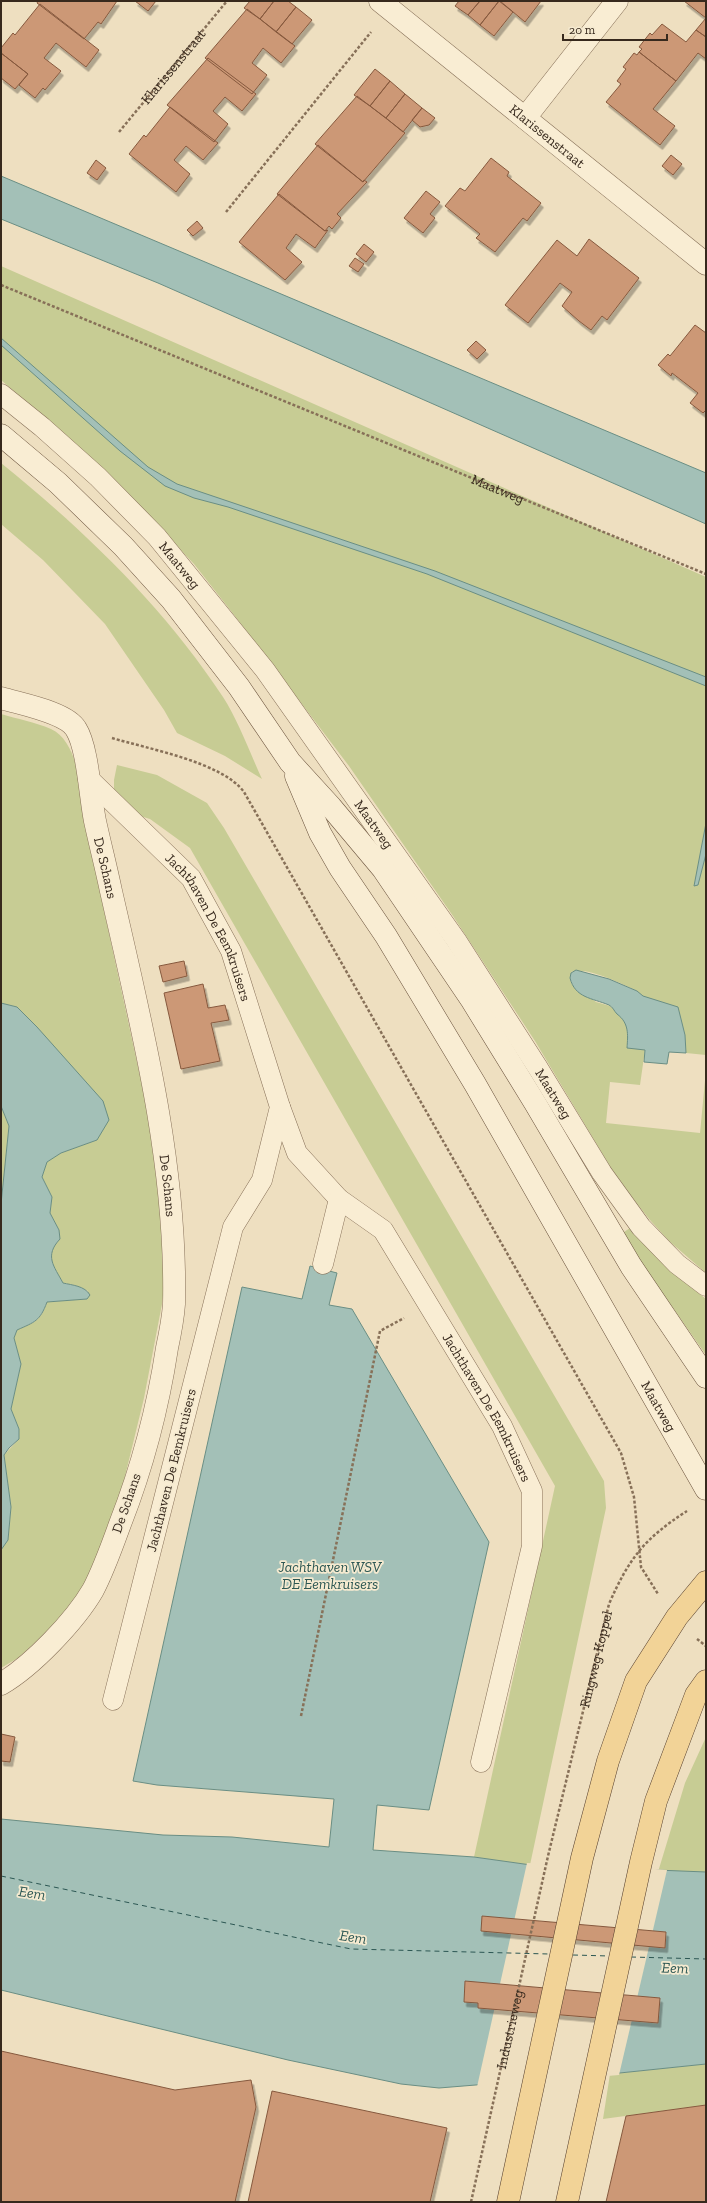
<svg xmlns="http://www.w3.org/2000/svg" width="707" height="2203" viewBox="0 0 707 2203" font-family="'Zilla Slab',serif">
	<defs>
		<filter id="shadow"><feDropShadow dx="2.5" dy="4.5" stdDeviation="0" flood-color="#0004"/></filter>
	</defs>
	<rect width="100%" height="100%" fill="#eedfc0"/>
	<path fill="#c7cc94" d="M1 266 706 577V1055L686 1053 685 1035 680 1017 642 997 637 991C622 984 586 966 571 972V983L596 1002 610 1006 620 1015 627 1025 628 1037 645 1050 640 1085 610 1082 606 1123 700 1133 706 1070V1273L669 1241 650 1220 618 1180 535 1041 453 916 349 766 231 611 194 564 103 468 1 380Z
		M1 463C85 531 163 606 223 697 238 720 250 753 262 779L225 756 177 733 164 710 105 624 43 560 1 524Z
		M1 714C17 719 35 722 51 729 79 742 81 792 84 818L153 1136 169 1244 162 1304 144 1398 119 1501 92 1571 66 1615 18 1658 1 1668V1550L8 1540 11 1507 4 1455 19 1439V1429L11 1409 21 1364 14 1338 17 1330C35 1322 41 1321 47 1302L87 1299 88 1291 74 1285 63 1283C54 1266 44 1256 60 1239L59 1230 50 1213 52 1197 42 1177 47 1162 61 1153 97 1140 102 1101 17 1007 1 1003Z
		M117 765 157 775 207 803 224 828 604 1481 606 1508 530 1865 474 1857 555 1486 190 848 150 819 114 808V780Z
		M1 1106 9 1126 1 1204Z
		M630 1228 670 1270 706 1299V1355L621 1234Z
		M706 1737V1872H658L685 1783Z
		M706 2064V2105L603 2119 610 2074Z"/>
	<path fill="#a3c0b7" stroke="#6a8e84" d="M1 176 706 473V524L158 283 1 219Z
		M1 338 148 467 177 484 435 571 706 677V686L427 574 228 507 194 498 165 486 120 451 1 345Z
		M706 823V854L698 885 694 886Z
		M576 970 609 979 637 991 643 996 678 1007 685 1035 686 1053 669 1052 667 1064 644 1062 645 1050 627 1048C628 1034 629 1023 617 1014 614 1011 613 1007 609 1005 592 998 575 998 570 978L571 973Z
		M1 1003 17 1007 37 1027 103 1101 109 1120 97 1140 61 1153 47 1162 42 1177 52 1197 50 1213 59 1230 60 1239C44 1256 54 1266 63 1283 72 1285 85 1286 90 1295L87 1299 47 1302C40 1321 35 1322 17 1330L14 1338 21 1364 11 1409 19 1429V1439L9 1448 4 1455 11 1507 8 1540 1 1550V1204L9 1126 1 1106Z
		M310 1266 337 1273 329 1305 352 1309 489 1542 429 1810 377 1805 373 1850 474 1857 531 1865 706 1872V2064L610 2074 439 2088 401 2084 288 2060 1 1990V1819L163 1835 232 1837 329 1847 334 1799 157 1785 133 1781 242 1287 302 1299Z"/>
	<path fill="#eedfc0" d="M527 1863 607 1865 667 1870 619 2075 477 2087Z"/>
	<g fill="none" stroke-linecap="round" stroke-linejoin="round">
		<path stroke="#2c5753" stroke-width="1" stroke-dasharray="5 4" stroke-linecap="butt" d="M1 1876 351 1949 549 1954
			M573 1955 609 1956
			M631 1957 706 1959"/>
	</g>
	<path fill="#cc9876" stroke="#86593e" filter="url(#shadow)" d="M38 1H117L101 24 98 22 84 39 37 3Z
		M135 1H156L148 11Z
		M250 1H274L260 19 244 8Z
		M274 1H288L296 7 276 32 260 19Z
		M459 1H480L468 15 455 6Z
		M480 1H499L480 25 468 15Z
		M499 1 513 12 494 36 480 25Z
		M500 1H541L525 22Z
		M684 1H706V37L696 30 706 18Z
		M40 4 99 50 86 67 56 43 44 58 61 71 45 90 43 88 35 98 19 85 28 74 1 53V48L13 33 15 35Z
		M296 7 312 20 292 44 276 32Z
		M247 9 295 46 281 63 263 48 252 63 267 75 252 94 205 58Z
		M662 24 686 42 696 30 706 37V59L698 53 676 81 639 52 642 49 639 47 650 33 652 35Z
		M639 52 676 81 653 109 675 126 660 145 606 102 621 84 617 81 626 69 623 67 634 53 637 55Z
		M1 53 28 74 15 89 1 78Z
		M208 58 256 94 242 111 225 97 213 111 228 124 214 142 167 105Z
		M375 69 390 81 370 106 354 95Z
		M390 81 405 94 386 118 370 106Z
		M405 94 422 108 403 132 386 118Z
		M357 96 405 133 363 182 315 144Z
		M170 107 218 143 203 160 186 146 174 160 190 174 176 192 129 154 144 135 146 137Z
		M422 108 435 118 429 125 420 127 412 120Z
		M318 145 363 182 364 180 367 182 337 214 341 218 332 229 329 226 325 231 277 194Z
		M671 155 682 164 673 175 662 166Z
		M491 158 509 172 507 176 541 203 527 221 523 218 495 252 476 238 480 234 445 206 460 188 465 191Z
		M96 160 106 168 97 180 87 173Z
		M426 191 440 202 430 214 435 218 423 233 404 218Z
		M279 194 325 231 328 230 315 248 296 234 286 248 302 262 285 280 239 242Z
		M197 221 203 228 193 236 187 230Z
		M589 239 639 278 607 320 602 316 591 330 579 321 562 306 572 292 560 283 528 323 505 305 557 240 577 256Z
		M364 244 374 252 366 262 356 254Z
		M355 258 364 264 358 272 349 266Z
		M695 325 706 333V410L703 413 690 403 698 393 672 373 671 376 658 365 668 354 670 356Z
		M476 341 486 350 477 359 467 350Z
		M184 961 187 976 163 982 159 966Z
		M203 984 208 1008 225 1005 229 1020 211 1023 220 1061 181 1069 164 993Z
		M1 1734 15 1737 10 1762 1 1761Z
		M482 1916 666 1932 665 1948 481 1931Z
		M465 1981 660 1998 658 2023 478 2008V2003L464 2002Z
		M1 2051 175 2090 251 2080 256 2107 235 2202H1Z
		M272 2091 447 2128 430 2202H248Z
		M706 2105V2202H606L626 2116Z"/>
	<g fill="none" stroke-linecap="round" stroke-linejoin="round">
		<g stroke="#877058" stroke-width="21">
			<g id="lane">
				<path id="s4" d="M1 394 42 427 98 477 157 537 265 670 456 940 538 1068 602 1173 641 1227 677 1264 706 1286"/>
				<path id="s5" d="M88 778 191 878 231 951 280 1107 262 1180 233 1227 113 1700"/>
				<path id="s6" d="M280 1107 297 1153 339 1199 383 1230 502 1426 532 1491V1546L481 1762"/>
				<path d="M323 1264 339 1199"/>
			</g>
		</g>
		<g stroke="#877058" stroke-width="23">
			<g id="street">
				<path id="s7" d="M380 1 706 264"/>
				<path d="M525 118 617 1"/>
				<path id="s8" d="M1 698C20 704 66 712 76 729 88 748 90 797 95 821 100 844 106 867 111 891 142 1027 177 1164 174 1304 173 1319 170 1334 167 1348 158 1407 142 1468 120 1524 112 1546 104 1569 93 1590 75 1621 32 1666 1 1684"/>
			</g>
		</g>
		<g stroke="#69513b" stroke-width="23">
			<g id="secondary">
				<path d="M1 435 58 483 123 546 171 599 239 687 290 762 331 807 383 869 471 999 535 1103 631 1266 706 1377"/>
				<path id="s9" d="M296 776 320 833 340 868 386 936 475 1084 706 1489"/>
			</g>
		</g>
		<g stroke="#553e2d" stroke-width="23">
			<path id="primary" d="M508 2202 582 1858 608 1761 636 1681 677 1617 706 1582
				M567 2202 641 1862 656 1801 696 1695 706 1681"/>
		</g>
		<g stroke="#877058" stroke-width="2.5" stroke-dasharray="3 2" stroke-linecap="butt">
			<path id="s1" d="M119 132 227 1"/>
			<path d="M226 212 371 32"/>
			<path id="s2" d="M1 285 706 574"/>
			<path d="M112 738C148 749 222 762 244 792L621 1453 634 1497 641 1567 658 1594"/>
			<path d="M697 1639 706 1646"/>
			<path d="M301 1716 380 1331 404 1318"/>
			<path id="s3" d="M471 2202 548 1856 609 1604C629 1558 645 1538 687 1511"/>
		</g>
		<use href="#lane" stroke="#f9edd3" stroke-width="20"/>
		<use href="#street" stroke="#f9edd3" stroke-width="22"/>
		<use href="#secondary" stroke="#f9edd3" stroke-width="22"/>
		<use href="#primary" stroke="#f2d397" stroke-width="22"/>
	</g>
	<g text-anchor="middle" stroke-width="3.5" stroke-linejoin="round" paint-order="stroke">
		<g font-size="14" fill="#37291d" stroke="#f5ead0">
			<text dy="5" stroke="none"><textPath href="#s1" startOffset="85">Klarissenstraat</textPath></text>
			<text dy="5" stroke="none"><textPath href="#s7" startOffset="215">Klarissenstraat</textPath></text>
			<text dy="5" stroke="none"><textPath href="#s2" startOffset="537">Maatweg</textPath></text>
			<text dy="5" stroke="none"><textPath href="#s4" startOffset="248">Maatweg</textPath></text>
			<text dy="5" stroke="none"><textPath href="#s4" startOffset="572">Maatweg</textPath></text>
			<text dy="5" stroke="none"><textPath href="#s8" startOffset="225">De Schans</textPath></text>
			<text dy="5" stroke="none"><textPath href="#s5" startOffset="195">Jachthaven De Eemkruisers</textPath></text>
			<text dy="5" stroke="none"><textPath href="#s4" startOffset="896">Maatweg</textPath></text>
			<text dy="5" stroke="none"><textPath href="#s8" startOffset="549">De Schans</textPath></text>
			<text dy="5" stroke="none"><textPath href="#s9" startOffset="728">Maatweg</textPath></text>
			<text dy="5" stroke="none"><textPath href="#s6" startOffset="371">Jachthaven De Eemkruisers</textPath></text>
			<text transform="translate(171 1470) rotate(-76)" y="5">Jachthaven De Eemkruisers</text>
			<text transform="translate(126 1503) rotate(-71)" y="5">De Schans</text>
			<text dy="5" stroke="none"><textPath href="#s3" startOffset="557">Ringweg-Koppel</textPath></text>
			<text dy="5" stroke="none"><textPath href="#s3" startOffset="177">Industrieweg</textPath></text>
		</g>
		<g font-size="15" font-style="italic" fill="#2c5753" stroke="#f5ead0">
			<text x="330" y="1572">Jachthaven WSV<tspan x="330" dy="17">DE Eemkruisers</tspan></text>
			<text transform="translate(32 1893) rotate(8)" y="5">Eem</text>
			<text transform="translate(353 1937) rotate(8)" y="5">Eem</text>
			<text transform="translate(675 1968) rotate(2)" y="5">Eem</text>
		</g>
	</g>
	<rect width="707" height="2203" fill="none" stroke="#37291d" stroke-width="4"/>
	<path d="M563 34v6h104v-6" fill="none" stroke="#37291d" stroke-width="2"/>
	<text x="569" y="34" font-size="12" fill="#37291d" stroke="#f5ead0" stroke-width="3" paint-order="stroke">20 m</text>
</svg>
